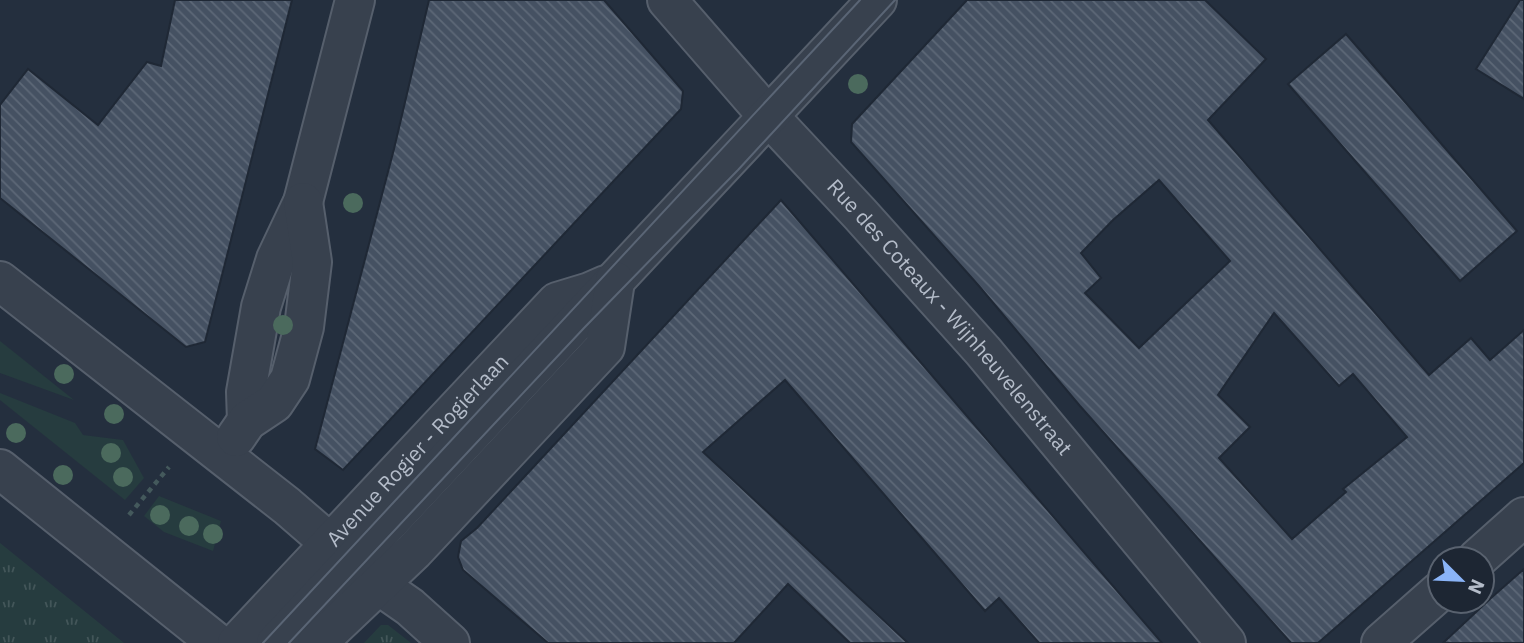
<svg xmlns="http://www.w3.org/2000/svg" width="1524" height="643" viewBox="0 0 1524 643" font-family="'IBM Plex Sans',sans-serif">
	<defs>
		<pattern id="park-tufts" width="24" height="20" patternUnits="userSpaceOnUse" patternTransform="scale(1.75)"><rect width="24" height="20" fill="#263c3f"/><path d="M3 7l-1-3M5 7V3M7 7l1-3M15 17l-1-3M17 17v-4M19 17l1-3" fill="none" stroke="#435659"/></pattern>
		<pattern id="building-back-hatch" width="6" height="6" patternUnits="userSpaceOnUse" patternTransform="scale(1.75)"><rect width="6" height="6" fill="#455162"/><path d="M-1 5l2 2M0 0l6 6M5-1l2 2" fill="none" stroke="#5d6877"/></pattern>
	</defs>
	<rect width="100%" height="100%" fill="#242f3e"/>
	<path fill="#263c3f" d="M0 341 74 400 0 373Z
		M0 393 75 423 83 435 123 440 144 478 125 500 0 400Z
		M159 496 221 521 213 551 164 532 144 516Z"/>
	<path fill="url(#park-tufts)" d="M0 543 124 643H0Z
		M381 625H388L411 643H364Z"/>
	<path fill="url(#building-back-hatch)" stroke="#1f2835" stroke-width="2" fill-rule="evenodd" d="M175 0H292L205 342 186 347 0 198V105L28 69 98 125 147 62 161 66Z
		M429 0H604L683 91 681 109 343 470 315 449 394 149Z
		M967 0H1205L1266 59 1208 120 1429 375 1471 338 1490 360 1524 330V463L1318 643H1291L1080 406 979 286 851 142 852 124ZM1159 180 1230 261 1139 348 1085 293 1101 278 1081 253 1113 220ZM1274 313 1339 386 1353 374 1407 437 1343 489 1346 492 1292 539 1219 458 1250 427 1218 395Z
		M1520 0H1524V99L1476 69Z
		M1346 34 1517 231 1460 281 1288 84Z
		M781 200 935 379 1162 643H1039L999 598 985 611 785 380 703 452 908 643H850L788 584 734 643H548L463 570 458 557 461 541 477 528Z
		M1524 569V643H1443L1491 598Z"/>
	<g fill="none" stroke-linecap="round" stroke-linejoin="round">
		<g stroke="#565f6c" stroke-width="42">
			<g id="minor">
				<path id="s1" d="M667 0 760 107 860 214 983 351 1226 643"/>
				<path d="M0 281 287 506 377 584 410 607 450 643"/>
				<path d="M247 421 246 392 261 307 276 259 303 202 355 0"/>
				<path d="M236 437 247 421 274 403 290 379 304 327 312 262 303 202"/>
				<path d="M0 469 217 643"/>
				<path d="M1477 559 1524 517"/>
				<path id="s2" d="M237 643 557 302 590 292 606 285"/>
				<path d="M276 643 877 0"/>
				<path d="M317 643 414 551 605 347 615 281"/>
				<path d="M1381 643 1440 591"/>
			</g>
		</g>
		<path stroke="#44595c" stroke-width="4.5" stroke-dasharray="5 5" stroke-linecap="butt" d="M129 515 169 467"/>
		<use href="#minor" stroke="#38414e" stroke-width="38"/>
		<path stroke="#5a6575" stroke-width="2" d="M263 643 860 0
			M289 643 584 328 738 170 895 0"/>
	</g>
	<g fill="#4b6a5d">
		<circle cx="858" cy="84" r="10"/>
		<circle cx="353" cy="203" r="10"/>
		<circle cx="283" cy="325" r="10"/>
		<circle cx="64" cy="374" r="10"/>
		<circle cx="114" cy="414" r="10"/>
		<circle cx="16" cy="433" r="10"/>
		<circle cx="111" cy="453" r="10"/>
		<circle cx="63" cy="475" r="10"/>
		<circle cx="123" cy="477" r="10"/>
		<circle cx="160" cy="515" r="10"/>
		<circle cx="189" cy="526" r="10"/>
		<circle cx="213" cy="534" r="10"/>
	</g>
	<g text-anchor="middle" stroke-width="7" stroke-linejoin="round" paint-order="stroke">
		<g font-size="21" fill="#b4bcc9" stroke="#1d2633">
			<text dy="7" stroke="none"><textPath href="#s1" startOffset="425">Rue des Coteaux - Wijnheuvelenstraat</textPath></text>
			<text dy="7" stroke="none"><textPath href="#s2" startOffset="264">Avenue Rogier - Rogierlaan</textPath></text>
		</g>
	</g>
	<g transform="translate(1461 580) rotate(114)"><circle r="33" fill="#1d2633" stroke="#59626f" stroke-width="2"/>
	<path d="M0-5L12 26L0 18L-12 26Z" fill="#8ab4f8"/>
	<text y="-10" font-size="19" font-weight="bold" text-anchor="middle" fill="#b4bcc9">N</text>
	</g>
</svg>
